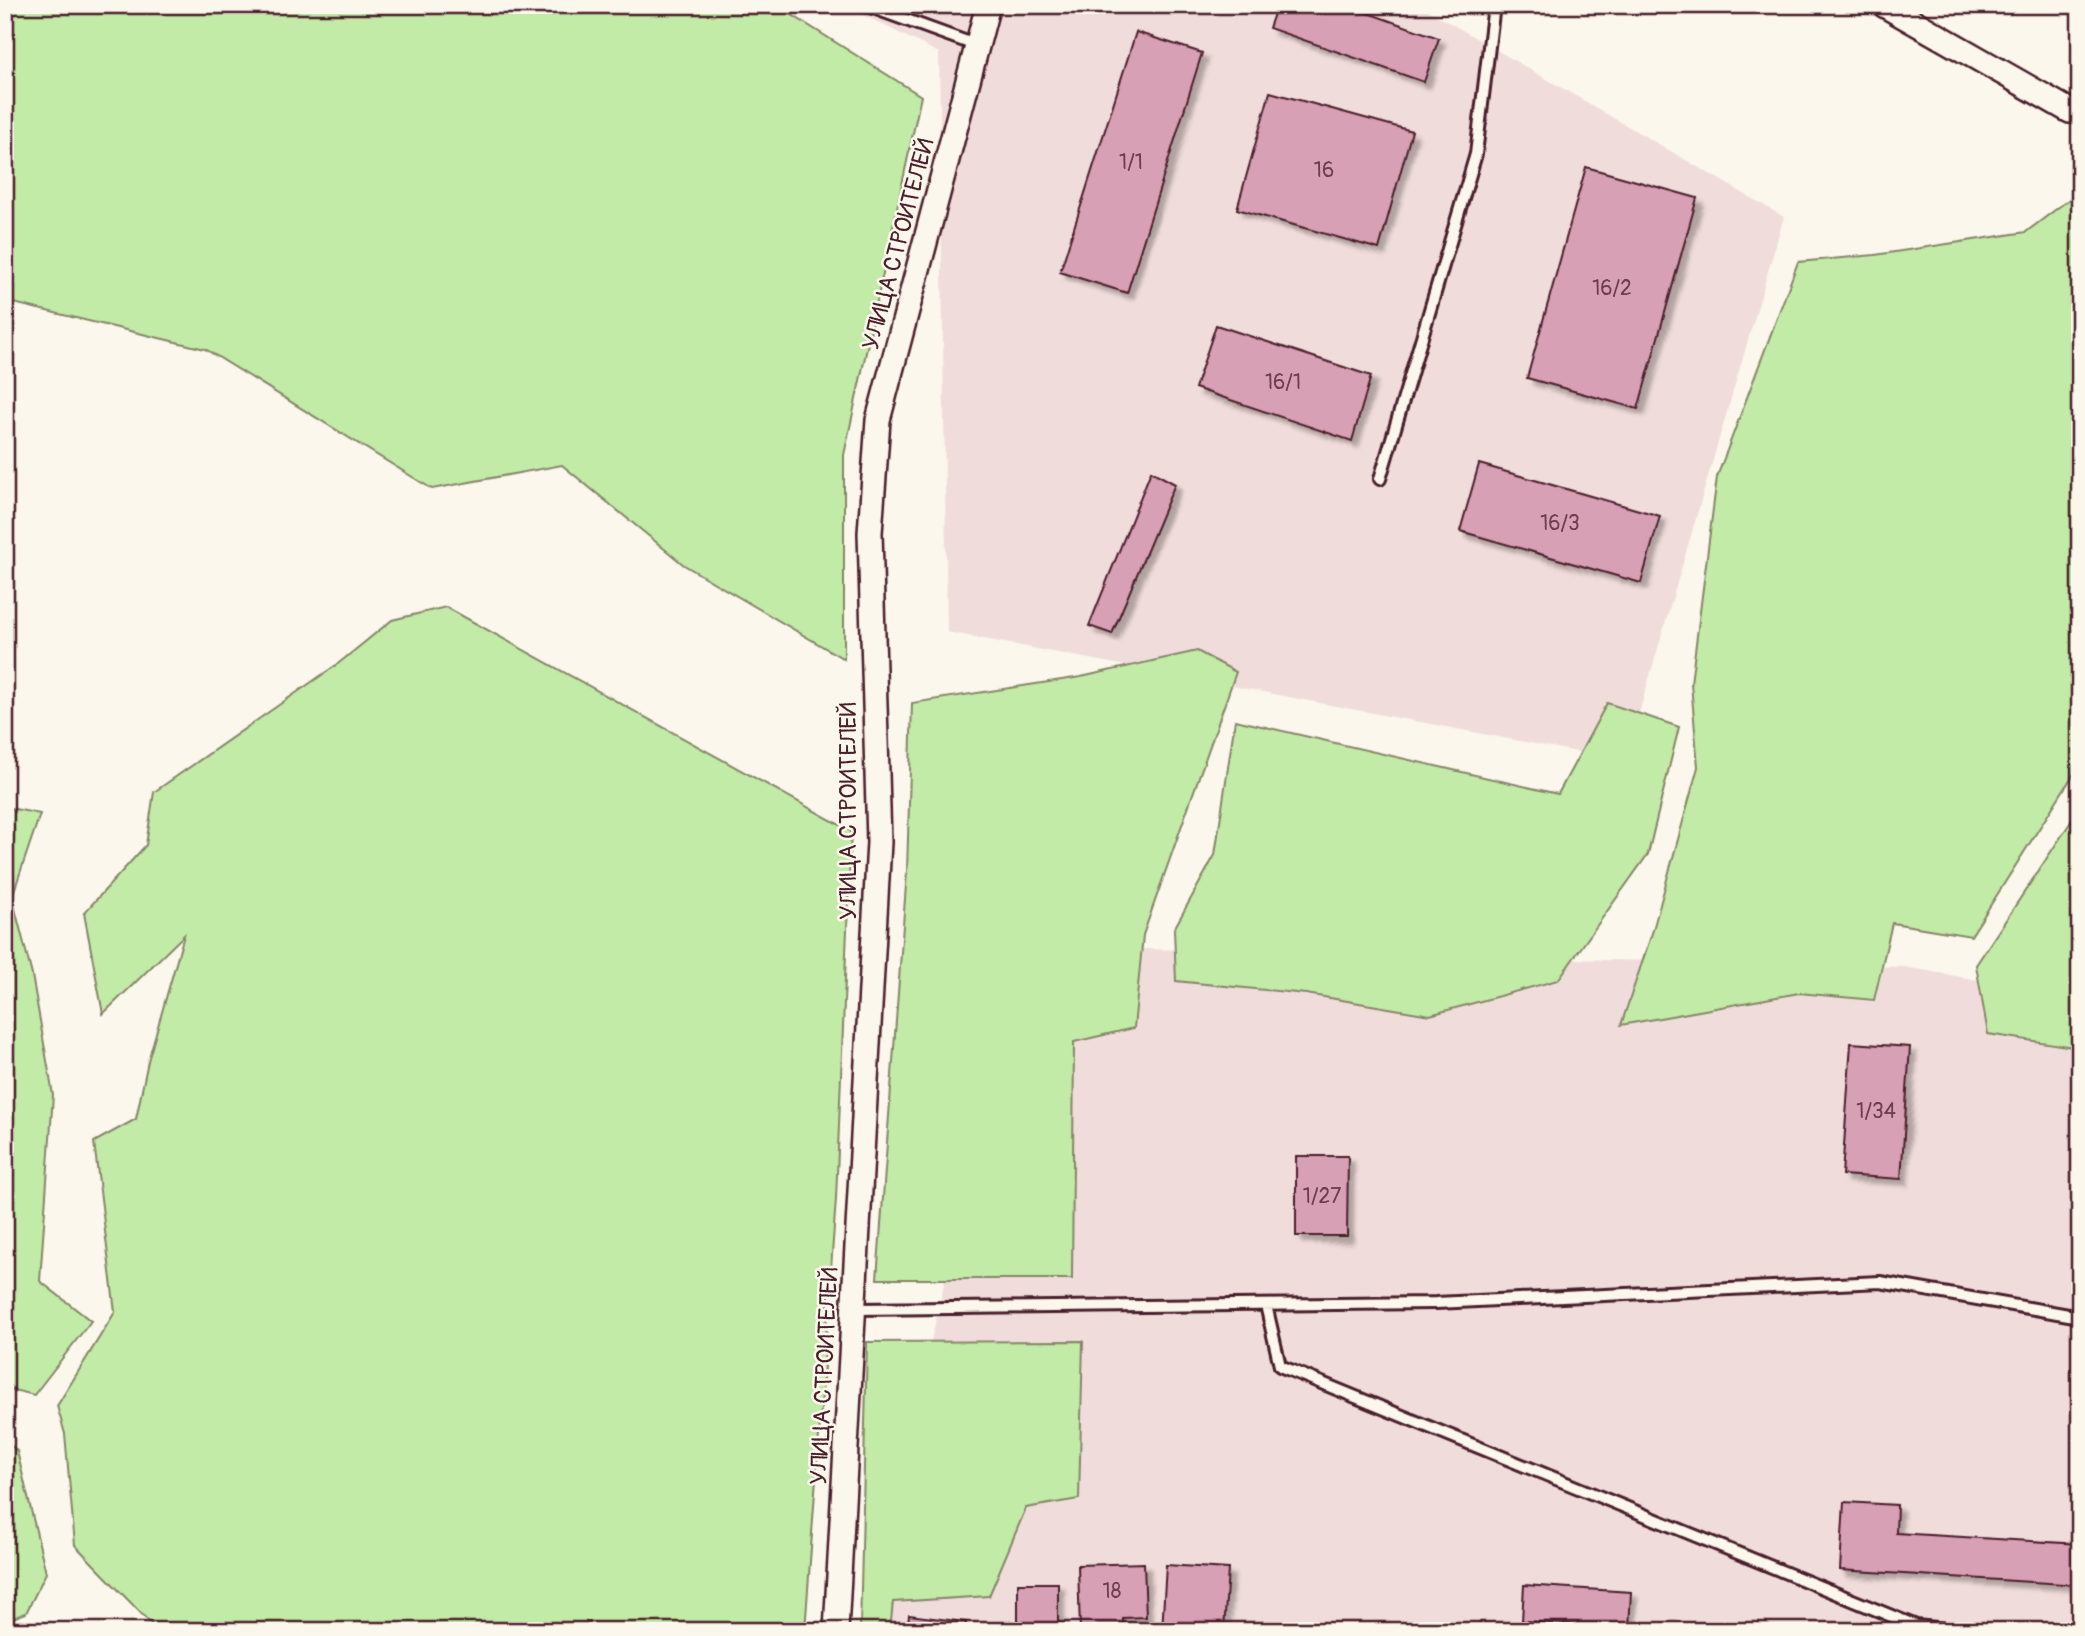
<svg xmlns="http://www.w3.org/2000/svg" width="2085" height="1636" viewBox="0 0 2085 1636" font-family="Pangolin,sans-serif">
	<defs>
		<filter id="shadow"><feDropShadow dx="6" dy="6" stdDeviation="2" flood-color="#0004"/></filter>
	</defs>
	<rect width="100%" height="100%" fill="#fbf7ec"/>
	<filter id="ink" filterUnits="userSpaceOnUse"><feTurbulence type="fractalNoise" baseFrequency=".0143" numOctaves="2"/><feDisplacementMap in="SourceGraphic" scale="14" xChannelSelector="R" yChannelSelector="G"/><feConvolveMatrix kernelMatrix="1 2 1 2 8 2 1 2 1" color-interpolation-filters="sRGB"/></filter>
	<g filter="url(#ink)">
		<path fill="#f0dddb" d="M843 5H1419L1784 217 1625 761 947 632 939 53Z
			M1021 946 1905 967 2080 998V1631H865Z"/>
		<path fill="#c2eba7" stroke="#868569" stroke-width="2" d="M5 5H776L921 96 844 455V659L684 565 562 465 432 489 205 349 5 301Z
			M2080 191V764L1971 936 1892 923 1874 1000 1799 993 1621 1025 1653 930 1698 767 1691 683 1717 477 1798 262 1875 255 2026 232Z
			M446 607 851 831 836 1199 805 1631H158L75 1545 65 1434 57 1406 115 1312 94 1142 136 1119 148 1061 184 935 103 1014 84 913 146 845 154 792 339 663 392 620Z
			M1197 651 1236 672 1143 935 1134 1028 1074 1042 1072 1279H877L907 871 912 703 1081 677Z
			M1607 703 1679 727 1648 854 1558 980 1430 1015 1306 994 1176 981 1174 929 1215 855 1235 720 1558 794Z
			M5 807 40 814 12 897 32 975 53 1095 40 1281 91 1321 34 1395 5 1388Z
			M2080 808V1048L1988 1034 1976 965Z
			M1083 1341 1079 1499 1026 1508 989 1596 893 1602 890 1631H860L867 1342Z
			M5 1440 17 1451 46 1573 26 1613 5 1621Z"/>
		<path fill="#d7a0b4" stroke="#4a1f2b" stroke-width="2" filter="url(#shadow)" d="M1277 5H1345L1439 38 1424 82 1269 28Z
			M1136 32 1202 53 1127 293 1060 272Z
			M1270 92 1412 131 1379 249 1237 209Z
			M1586 167 1697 198 1638 409 1527 378Z
			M1216 325 1371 376 1352 441 1195 388Z
			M1479 464 1660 516 1641 583 1460 531Z
			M1151 471 1175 484 1112 634 1089 626Z
			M1851 1043 1910 1047 1901 1179 1842 1175Z
			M1296 1156H1348L1347 1236H1296Z
			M1844 1502 1897 1505 1896 1533 2080 1544V1585L1840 1570Z
			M1144 1563 1146 1617 1123 1618V1631H1080L1078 1565Z
			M1166 1565 1228 1569 1224 1631H1162Z
			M1018 1583H1058V1624H1018Z
			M1524 1585 1631 1592 1629 1628 1522 1621Z
			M909 1615 966 1622 965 1631H907Z"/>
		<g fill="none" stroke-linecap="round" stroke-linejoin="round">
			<g stroke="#4a1f2b" stroke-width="16">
				<path id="service" d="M865 5 978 46
					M1380 479 1476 154 1494 5
					M1266 1305 1280 1366 1916 1626 1967 1631
					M854 1309 1436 1303 1880 1282 2080 1317"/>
			</g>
			<g stroke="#4a1f2b" stroke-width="28">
				<path id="minor" d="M1884 5 2070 111H2080
					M836 1631 879 842 870 533 878 420 988 5"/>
			</g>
			<use href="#service" stroke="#fbf7ec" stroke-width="10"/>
			<use href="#minor" stroke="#fbf7ec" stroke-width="23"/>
		</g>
	</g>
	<g text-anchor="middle" stroke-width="5" stroke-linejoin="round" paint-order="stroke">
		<g font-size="21" fill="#6d3f4d">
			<text x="1131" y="169">1/1</text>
			<text x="1324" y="177">16</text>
			<text x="1612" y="295">16/2</text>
			<text x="1283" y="389">16/1</text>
			<text x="1560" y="530">16/3</text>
			<text x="1876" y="1118">1/34</text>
			<text x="1322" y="1203">1/27</text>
			<text x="1112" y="1598">18</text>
		</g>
		<g font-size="24" fill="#4a1f2b" stroke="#fbf7ec">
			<text transform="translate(898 244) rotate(-75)" y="8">УЛИЦА СТРОИТЕЛЕЙ</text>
			<text transform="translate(848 811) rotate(-90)" y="8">УЛИЦА СТРОИТЕЛЕЙ</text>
			<text transform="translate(824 1376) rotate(-87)" y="8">УЛИЦА СТРОИТЕЛЕЙ</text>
		</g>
	</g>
	<rect width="2085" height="1636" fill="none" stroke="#fbf7ec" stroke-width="28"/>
	<rect x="14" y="14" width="2057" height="1608" fill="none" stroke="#4a1f2b" stroke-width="2.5" filter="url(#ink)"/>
</svg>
